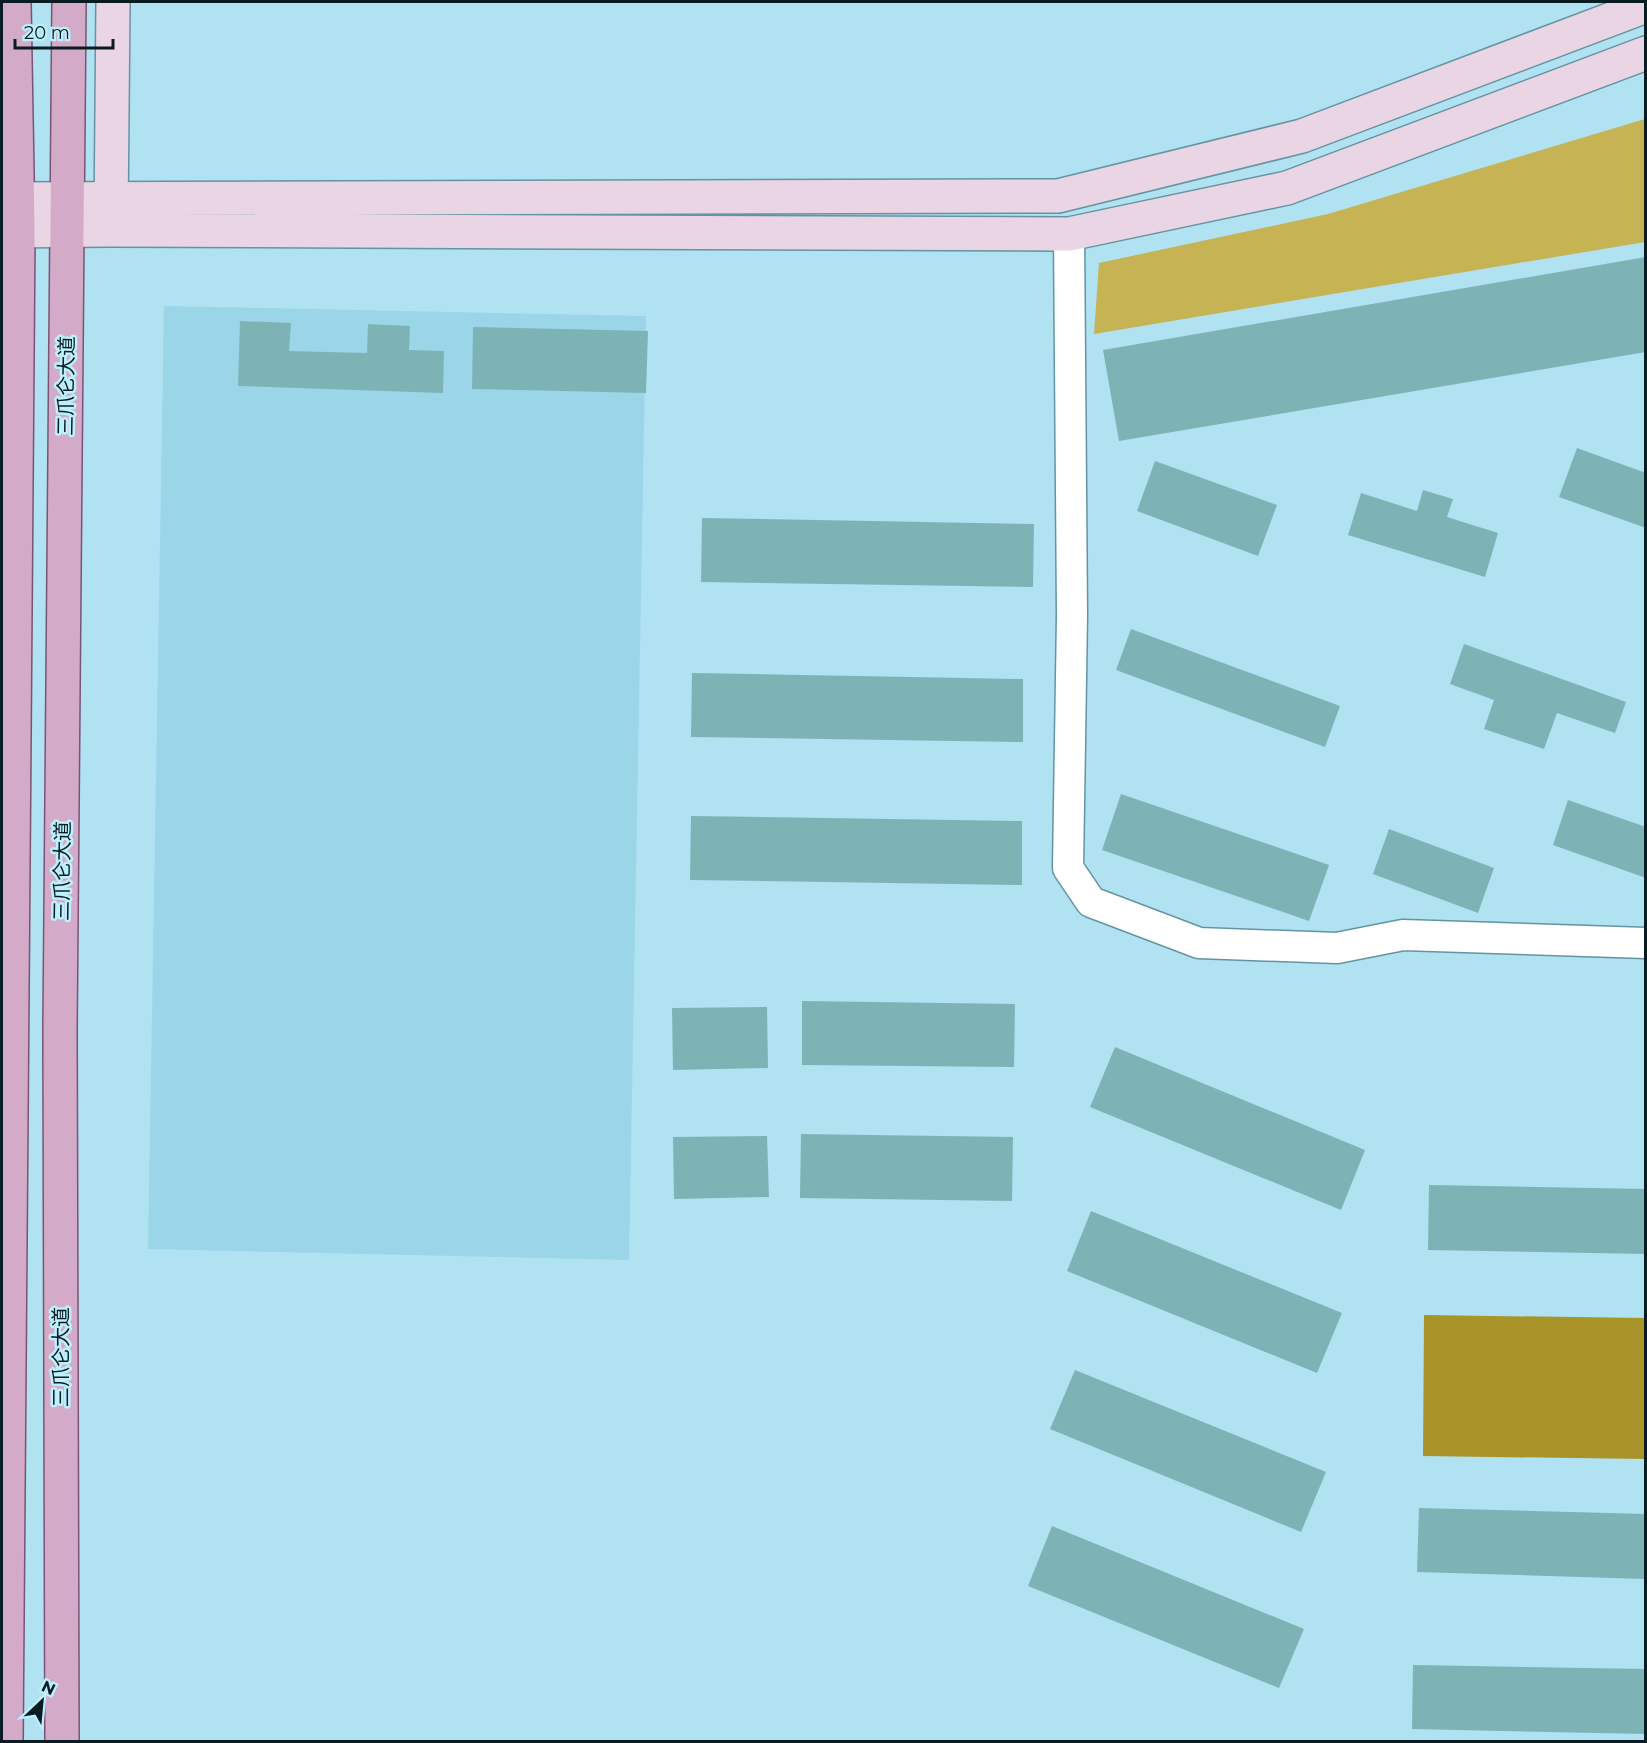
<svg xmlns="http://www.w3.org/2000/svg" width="1647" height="1743" viewBox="0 0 1647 1743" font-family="Montserrat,'Noto Sans SC',sans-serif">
	<rect width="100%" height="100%" fill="#b0e2f2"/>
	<path fill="#9bd6e8" d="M164 306 646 316 629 1260 148 1249Z"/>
	<path fill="#c5b354" d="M1645 119V242L1094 334 1099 263 1328 214Z"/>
	<path fill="#a89429" d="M1424 1315 1645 1318V1459L1423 1456Z"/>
	<path fill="#7eb3b5" d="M1646 257V352L1119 441 1103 350Z
		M240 321 291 323 289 351 367 353 368 324 410 326 409 350 444 351 443 393 238 386Z
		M473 327 648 331 646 393 472 389Z
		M1577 448 1646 473V528L1559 497Z
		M1155 461 1277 505 1258 556 1137 511Z
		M1423 490 1453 499 1447 517 1498 533 1485 577 1348 535 1361 493 1417 511Z
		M702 518 1034 524 1033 587 701 582Z
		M1131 629 1340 706 1325 747 1116 670Z
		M1464 644 1626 702 1615 733 1557 713 1544 749 1484 729 1494 700 1450 684Z
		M692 673 1023 679V742L691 737Z
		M1121 794 1329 865 1309 921 1102 850Z
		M1568 800 1646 827V878L1553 845Z
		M691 816 1022 821V885L690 880Z
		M1389 829 1494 868 1478 913 1373 874Z
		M802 1001 1015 1004 1014 1067 802 1065Z
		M767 1007 768 1068 673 1070 672 1008Z
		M1115 1047 1365 1150 1341 1210 1090 1107Z
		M801 1134 1013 1137 1012 1201 800 1198Z
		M767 1136 769 1197 674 1199 673 1137Z
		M1429 1185 1646 1189V1254L1428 1250Z
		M1091 1211 1342 1313 1317 1373 1067 1271Z
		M1075 1370 1326 1472 1301 1532 1050 1429Z
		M1419 1508 1646 1514V1579L1417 1572Z
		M1052 1526 1304 1629 1279 1688 1028 1586Z
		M1413 1665 1646 1669V1734L1412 1729Z"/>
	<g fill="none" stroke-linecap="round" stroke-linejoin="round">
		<g stroke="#6494a2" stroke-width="33">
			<path id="street" d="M1069 234 1072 615 1068 868 1091 902 1199 943 1337 948 1403 935 1646 943"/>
		</g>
		<g stroke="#6494a2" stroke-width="36">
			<path id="secondary" d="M2 199 1058 196 1302 136 1646 6
				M111 219 113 2
				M2 231 111 230 1069 234 1287 188 1646 53"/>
		</g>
		<g stroke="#795475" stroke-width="36">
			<path id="primary" d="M6 1742 18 231 14 2
				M62 1742 60 1029 69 2"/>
		</g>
		<use href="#street" stroke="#fff" stroke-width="30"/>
		<use href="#secondary" stroke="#e9d5e3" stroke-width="33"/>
		<use href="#primary" stroke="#d3aac7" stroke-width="33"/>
	</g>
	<g text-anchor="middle" stroke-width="5" stroke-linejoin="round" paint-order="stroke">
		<g font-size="20" fill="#081c22" stroke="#bdf0ff">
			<text transform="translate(66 386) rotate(-89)" y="7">三爪仑大道</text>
			<text transform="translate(62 871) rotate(-89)" y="7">三爪仑大道</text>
			<text transform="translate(61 1357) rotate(-90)" y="7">三爪仑大道</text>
		</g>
	</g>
	<rect width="1647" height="1743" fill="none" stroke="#081c22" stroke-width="6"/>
	<g transform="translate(42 1701) rotate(26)" stroke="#bdf0ff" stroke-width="4.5" paint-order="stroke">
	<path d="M0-4.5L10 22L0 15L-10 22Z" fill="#081c22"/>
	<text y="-9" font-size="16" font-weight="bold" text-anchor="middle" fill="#081c22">N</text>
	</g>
	<path d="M15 39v9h98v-9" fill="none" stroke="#081c22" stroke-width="3"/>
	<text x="24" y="39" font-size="18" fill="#081c22" stroke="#bdf0ff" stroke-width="4.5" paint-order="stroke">20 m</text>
</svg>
